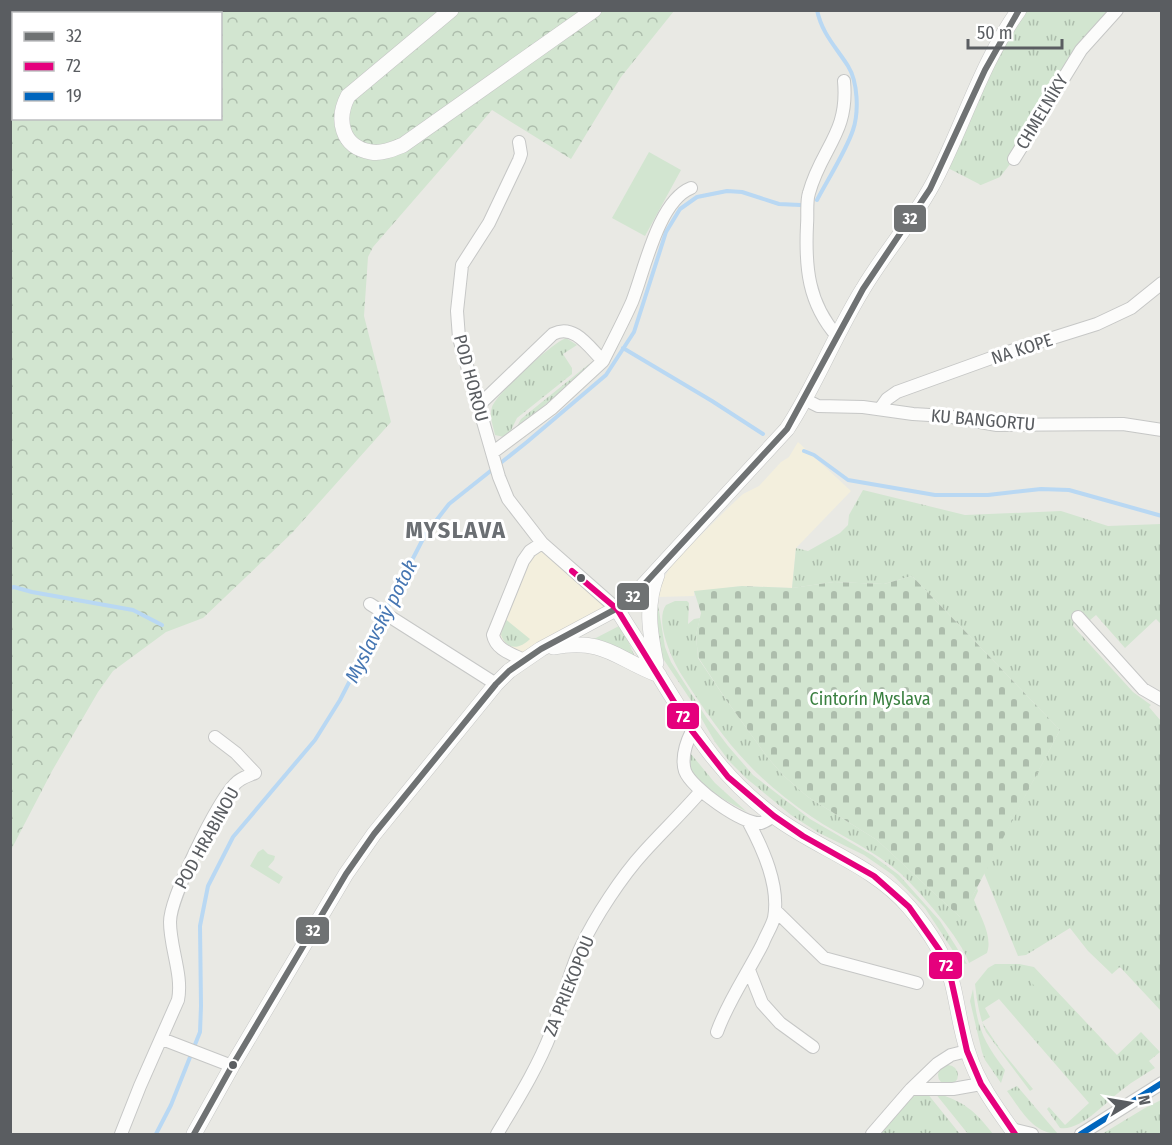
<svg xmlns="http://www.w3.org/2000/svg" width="1172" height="1145" viewBox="0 0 1172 1145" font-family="'Fira Sans Condensed',sans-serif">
	<defs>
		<pattern id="grass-tufts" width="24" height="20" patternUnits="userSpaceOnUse" patternTransform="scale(1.5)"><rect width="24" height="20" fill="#d2e5d0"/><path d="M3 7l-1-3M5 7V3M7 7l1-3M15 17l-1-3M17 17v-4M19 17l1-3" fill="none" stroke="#adbdac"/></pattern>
		<pattern id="forest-crowns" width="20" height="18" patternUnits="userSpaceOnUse" patternTransform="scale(1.5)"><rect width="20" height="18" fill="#d2e5d0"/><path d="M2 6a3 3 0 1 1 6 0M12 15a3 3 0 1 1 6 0" fill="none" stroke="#adbdac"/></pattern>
		<pattern id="cemetery-stones" width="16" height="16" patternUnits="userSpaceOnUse" patternTransform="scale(1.5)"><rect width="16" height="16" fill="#d2e5d0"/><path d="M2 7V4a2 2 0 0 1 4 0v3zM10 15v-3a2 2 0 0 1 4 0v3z" fill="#adbdac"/></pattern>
	</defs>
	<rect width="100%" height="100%" fill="#e9e9e4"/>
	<path fill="#f3efdd" d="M798 442 851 491 796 548 792 588 742 586 694 592V596L658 597 662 581 673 563 728 508 743 494 759 486 781 462 789 457Z
		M542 543 617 609 524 660 508 653 494 631 523 561Z"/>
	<path fill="url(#grass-tufts)" d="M1020 11H1117L1094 36 1014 159 1000 177 981 185 942 165Z
		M566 338 577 345 563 354 572 368V374L517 418 509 434 504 437 495 435C493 426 489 416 492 407 496 394 552 343 566 338Z
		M589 364 588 369 515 430 521 419Z
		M863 490 965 515 1061 511 1108 526 1161 524V624L1156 619 1125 648 1096 615 1089 621H1074L1073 626 1133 692 1151 705 1149 707 1161 721V1011L1120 967 1112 974 1088 951 1070 928 1026 955 1018 956 984 873 1060 730 912 576 884 584 834 582 792 588 796 548 808 551 840 533 848 525 849 515Z
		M675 601H687L689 603 688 624 694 619 700 618 696 635 698 658 727 701 768 758 784 776 808 797 877 840 960 917 977 888 978 891 974 900C980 916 993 936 987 953L969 963C962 940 919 890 900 873 874 850 840 836 812 817 751 776 722 738 683 677 673 662 654 622 666 605Z
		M656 602 658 605 665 647 671 662 706 717 728 746 753 775 810 819 872 855 899 875 940 921 967 964 961 963 925 908 893 875 864 855 819 833 791 815 746 778 729 761 715 742 692 702 660 654Z
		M504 618 530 639C520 649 507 651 501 635Z
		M619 626 623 629 637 662 594 639Z
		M691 754 715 783 747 812C728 801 681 781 691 754Z
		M995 964H1019L1034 967 1117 1055 1141 1032 1160 1052 1149 1061 1155 1068C1144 1075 1133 1081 1123 1089 1108 1100 1080 1132 1060 1128L1047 1109 1049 1107 1065 1125 1089 1103 999 999 985 1008 990 1017 982 1022 1000 1049 1033 1089 1030 1091 986 1032C979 1016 977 1001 975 984L988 968Z
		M973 989C977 1026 982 1040 1005 1070L1001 1083 985 1060 982 1052 970 1001Z
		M938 1075a10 10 0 1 1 20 0a10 10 0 1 1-20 0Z
		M1017 1086 1058 1134C1032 1133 1021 1110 1007 1091Z
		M927 1093 960 1134H881L911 1097Z
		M935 1093C964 1101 975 1111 993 1134H968Z
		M1161 1100V1134H1102L1145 1108Z"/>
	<path fill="url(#forest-crowns)" fill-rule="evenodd" d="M11 11H674L621 77 571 159 492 110 373 247 368 257 364 316 391 422 292 533 203 618 166 632 113 671 98 692 52 771 11 850ZM14 14H220V118H14Z"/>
	<path fill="url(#cemetery-stones)" d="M912 576 1060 730 961 918 877 840 808 797 784 776 768 758 727 701 698 657 696 635 701 613 694 591 742 586 792 588 834 582 884 584Z"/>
	<path fill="#d2e5d0" d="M649 152 681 170 645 236 612 218Z
		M263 849 268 854 275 856 274 860 268 867 283 877 279 884 250 866 258 852Z
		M1037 975 1048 987 1041 993 1030 981Z"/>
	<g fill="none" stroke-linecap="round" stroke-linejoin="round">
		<path stroke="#b9d8f3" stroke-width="4" d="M817 10C822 34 836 47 848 66 858 82 859 112 853 130 846 151 828 179 817 200
			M623 348 712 401 763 434
			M804 451 814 455 848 480 935 495H988L1041 489 1069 490 1162 516
			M10 588 14 587 32 592 133 610 162 625
			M156 1134 171 1105 200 1032 201 1006 200 926 208 886 233 837 315 740 340 700 425 535 449 504 527 442 606 375 634 332 666 232 680 209 697 197 727 191 742 192 779 204 800 205"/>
		<g stroke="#c6c7c6" stroke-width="14">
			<path id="minor" d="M519 142 521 154 519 160 489 223 462 265 457 311 459 338 499 477 508 499 542 543 617 609
				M1014 159 1081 50 1117 10
				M837 336C808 303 805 267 807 225 808 214 806 202 809 193 821 148 849 134 844 81
				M603 361C613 341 623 322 632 302 644 272 658 201 691 188
				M806 400 818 406 863 407 913 414 946 416 997 425 1123 424 1162 430
				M478 406 553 334C574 323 589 347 603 361L551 409 492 453
				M880 409 887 399 897 392 1008 352 1097 324 1131 308 1162 283
				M370 604 496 684
				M1078 617 1143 689 1162 700
				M524 660C512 654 496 650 493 635L523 561 530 551 542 543
				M692 731C686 743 681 758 685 771 691 788 743 825 761 823 765 822 770 818 774 816
				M775 910 824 958 917 983
				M749 970 762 1003 780 1023 813 1047
				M717 1032C728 1001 748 973 763 943 766 935 772 926 774 918 780 886 763 849 748 821
				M162 1039 232 1066
				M911 1089H953L981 1084
				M1011 1129 1032 1134
				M121 1134 140 1086 178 1000C183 975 170 948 170 922 170 897 217 803 235 784 240 778 248 776 255 773L236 753 215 737
				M497 1134C516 1102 537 1069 551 1033 562 1005 568 975 581 947 595 917 622 876 644 852 663 831 683 812 701 791
				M872 1134 911 1089 937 1064 951 1055 967 1051
				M1081 1134 1162 1083"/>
		</g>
		<g stroke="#c6c7c6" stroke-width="16">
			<path id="tertiary" d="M451 10 348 96C336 119 341 147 371 152 382 154 393 149 403 145L594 10
				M617 609C630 631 645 652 658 674 693 731 720 777 775 817 818 849 873 865 909 907 927 928 945 955 952 982 958 1005 960 1029 968 1052 977 1082 997 1109 1015 1134
				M553 647C606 638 614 658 659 675
				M656 663C650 633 645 605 657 575
				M194 1134 232 1066 346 874 374 834 496 684 509 671 541 649 627 603 787 429C816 385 835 334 863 289 886 250 918 215 938 174 965 120 983 60 1019 10"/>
		</g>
		<use href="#minor" stroke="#fcfcfb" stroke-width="12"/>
		<use href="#tertiary" stroke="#fcfcfb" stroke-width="15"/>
		<g stroke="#fff" stroke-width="10">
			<path id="bus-1" d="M194 1134 232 1066 346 874 374 834 496 684 509 671 541 649 627 603 787 429 863 289 930 189 985 70 1019 10"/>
		</g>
		<g stroke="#fff" stroke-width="10">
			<path id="bus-2" d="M572 571 617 609 692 731 728 777 774 816 803 836 874 876 909 907 940 951 951 979 967 1051 981 1084 1015 1134"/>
		</g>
		<g stroke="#fff" stroke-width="10">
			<path id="bus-3" d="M1081 1134 1162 1083"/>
		</g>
		<use href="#bus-1" stroke="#6f7273" stroke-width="6"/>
		<use href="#bus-2" stroke="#e5007d" stroke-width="6"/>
		<use href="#bus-3" stroke="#0065bd" stroke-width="6"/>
	</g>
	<g fill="#5a5d61" stroke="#fff" stroke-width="2">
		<circle cx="581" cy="578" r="5"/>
		<circle cx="233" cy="1065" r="5"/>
	</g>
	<g text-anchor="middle" stroke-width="6" stroke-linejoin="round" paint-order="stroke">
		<g font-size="18" fill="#5a5d61" stroke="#fff">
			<text transform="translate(1042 112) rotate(-59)" y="6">CHMEĽNÍKY</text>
			<text transform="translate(1022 349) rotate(-18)" y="6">NA KOPE</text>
			<text transform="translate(471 378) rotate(75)" y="6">POD HOROU</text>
			<text transform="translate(983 420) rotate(5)" y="6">KU BANGORTU</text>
			<text transform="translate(207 838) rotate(-61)" y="6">POD HRABINOU</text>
			<text transform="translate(569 986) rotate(-68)" y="6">ZA PRIEKOPOU</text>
		</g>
		<g font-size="18" fill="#3a8040" stroke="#fff">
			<text x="870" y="705">Cintorín Myslava</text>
		</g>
		<g font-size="20" font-style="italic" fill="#4676b2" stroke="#fff">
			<text transform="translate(381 621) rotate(-63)" y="7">Myslavský potok</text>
		</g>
		<g font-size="24" font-weight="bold" letter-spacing="1.5" fill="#6b6f73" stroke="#fff">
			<text x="456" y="538">MYSLAVA</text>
		</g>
	</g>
	<g stroke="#fff" stroke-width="2">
		<rect x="893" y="204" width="34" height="29" rx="6" fill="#6f7273"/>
		<rect x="616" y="582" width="34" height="29" rx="6" fill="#6f7273"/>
		<rect x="666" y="702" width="34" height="28" rx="6" fill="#e5007d"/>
		<rect x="295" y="916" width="35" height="29" rx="6" fill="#6f7273"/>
		<rect x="928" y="951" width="35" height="29" rx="6" fill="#e5007d"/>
	</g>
	<g font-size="16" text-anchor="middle" font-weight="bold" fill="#fff">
		<text x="910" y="224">32</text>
		<text x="633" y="602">32</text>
		<text x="683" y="722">72</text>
		<text x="313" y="936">32</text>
		<text x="946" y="971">72</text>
	</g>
	<rect width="1172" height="1145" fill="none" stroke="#5a5d61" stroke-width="24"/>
	<rect x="12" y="12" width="210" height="108" fill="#ffffff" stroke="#bdbec0" stroke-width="1.5"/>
	<rect x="24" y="32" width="30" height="9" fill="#6f7273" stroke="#bdbec0" stroke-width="1.5"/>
	<text x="66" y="42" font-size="18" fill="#5a5d61">32</text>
	<rect x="24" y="62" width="30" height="9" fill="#e5007d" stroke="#bdbec0" stroke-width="1.5"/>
	<text x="66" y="72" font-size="18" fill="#5a5d61">72</text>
	<rect x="24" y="92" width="30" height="9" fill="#0065bd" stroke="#bdbec0" stroke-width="1.5"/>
	<text x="66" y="102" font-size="18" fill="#5a5d61">19</text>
	<g transform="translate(1130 1103) rotate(79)" stroke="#ffffff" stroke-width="4.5" paint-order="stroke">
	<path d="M0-4.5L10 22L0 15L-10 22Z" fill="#5a5d61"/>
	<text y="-9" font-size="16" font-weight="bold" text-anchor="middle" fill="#5a5d61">N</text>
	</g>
	<path d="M968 39v9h94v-9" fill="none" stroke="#5a5d61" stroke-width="3"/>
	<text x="977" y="39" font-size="18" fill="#5a5d61" stroke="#ffffff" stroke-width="4.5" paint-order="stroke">50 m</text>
</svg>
